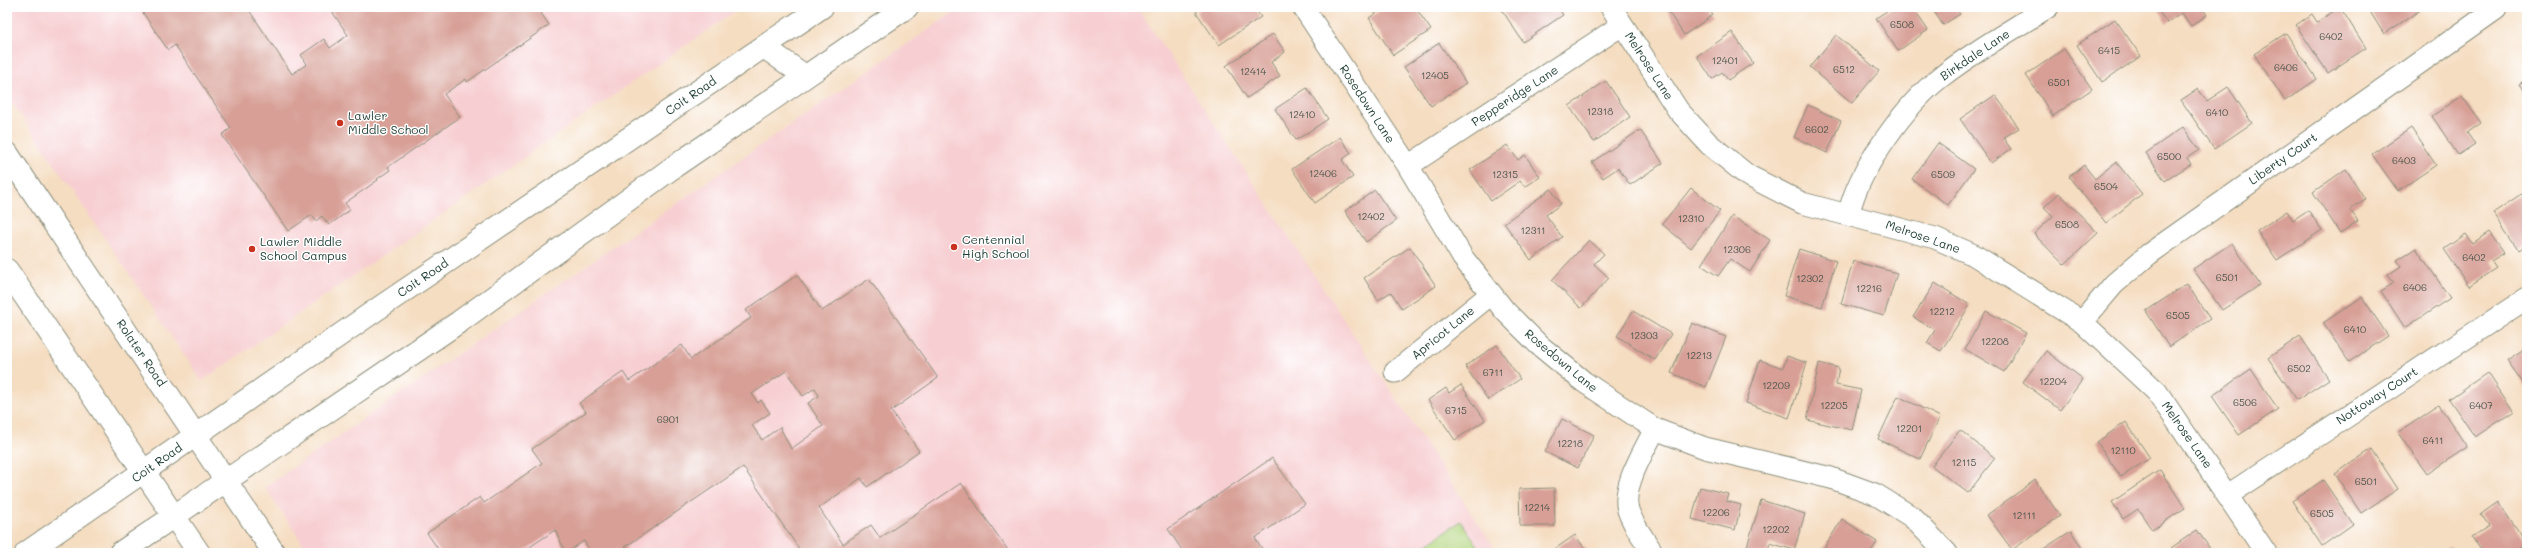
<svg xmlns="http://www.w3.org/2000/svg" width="2534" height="560" viewBox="0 0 2534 560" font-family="Mali,sans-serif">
	<rect width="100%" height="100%" fill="#fff"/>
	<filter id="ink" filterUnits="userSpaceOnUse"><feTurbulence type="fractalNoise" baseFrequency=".025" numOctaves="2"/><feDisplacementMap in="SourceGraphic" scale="8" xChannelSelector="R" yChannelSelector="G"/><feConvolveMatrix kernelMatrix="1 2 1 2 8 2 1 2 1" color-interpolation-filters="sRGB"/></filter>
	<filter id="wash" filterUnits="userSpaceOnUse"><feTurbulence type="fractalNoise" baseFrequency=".012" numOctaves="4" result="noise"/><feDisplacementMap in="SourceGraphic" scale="16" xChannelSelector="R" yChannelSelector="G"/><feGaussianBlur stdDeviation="0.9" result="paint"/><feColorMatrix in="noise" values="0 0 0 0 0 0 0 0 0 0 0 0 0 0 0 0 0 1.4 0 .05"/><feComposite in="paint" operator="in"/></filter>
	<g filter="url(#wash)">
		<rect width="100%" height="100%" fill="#f5ddc1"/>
		<path fill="#f7cfd2" d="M7 7H741L202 381 7 95Z
			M961 7H1137L1498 553H309L265 487Z"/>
		<path fill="#b1d47c" stroke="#688858" d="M1461 521 1483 553H1414Z"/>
		<g id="blocks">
			<path fill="#d79f95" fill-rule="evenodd" d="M139 7H247L292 74 307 64 301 55 324 39 330 48 348 35 329 7H537L549 25 467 82 466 79 444 94 460 117 388 167 390 170 377 179 378 180 345 203 350 210 329 225 322 216 316 221 312 215 288 231 222 135 231 128 175 45 168 50Z
				M1203 7H1254L1261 17 1219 45 1196 12Z
				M1385 7H1415L1431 30 1393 55 1369 18Z
				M1500 7H1558L1563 15 1523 42Z
				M1665 7H1707L1713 15 1684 35Z
				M1893 7H1912L1928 30 1898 51 1876 18Z
				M1931 7H1955L1960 14 1943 25Z
				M2156 7H2202L2207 15 2191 26 2182 13 2167 23Z
				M2340 7 2366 48 2328 73 2296 25 2312 14 2317 22Z
				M2367 7H2420L2422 9 2384 34Z
				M2115 19 2141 56 2102 82 2077 45Z
				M1732 32 1753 63 1728 80 1722 72 1712 79 1697 56Z
				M2286 33 2317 79 2285 101 2254 54Z
				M1273 34 1285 52 1271 62 1280 76 1247 98 1226 66Z
				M1836 35 1879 71 1852 103 1810 67Z
				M1439 43 1466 83 1431 106 1404 67Z
				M2064 49 2092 89 2053 116 2026 75Z
				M2527 79V96L2519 84Z
				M1606 81 1630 117 1594 142 1569 106Z
				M2228 87 2252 123 2214 149 2181 100 2198 89 2207 101Z
				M1307 88 1328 119 1296 140 1275 109Z
				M1995 95 2019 128 2003 138 2011 149 1991 163 1960 119Z
				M2462 96 2481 123 2467 133 2475 144 2458 155 2432 116Z
				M1808 105 1841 121 1827 153 1794 137Z
				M2183 127 2199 150 2187 158 2191 164 2165 181 2146 153Z
				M2411 128 2436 165 2398 191 2372 154Z
				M1640 130 1663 163 1630 185 1618 168 1603 178 1592 162Z
				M1340 137 1351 153 1342 160 1353 177 1315 203 1292 169Z
				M1938 143 1974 169 1948 205 1912 179Z
				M1507 145 1518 160 1525 155 1540 177 1525 187 1520 181 1491 201 1470 170Z
				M2116 162 2142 194 2106 223 2069 177 2084 165 2095 179Z
				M2346 169 2365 199 2350 210 2358 221 2340 233 2313 192Z
				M1691 188 1720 211 1691 248 1662 224Z
				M1551 189 1561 204 1546 215 1562 237 1531 260 1504 223Z
				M1375 190 1396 221 1366 242 1345 211Z
				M2527 190V244L2518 250 2493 213Z
				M2059 193 2098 233 2064 265 2034 234 2053 216 2044 207Z
				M2308 210 2322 230 2277 260 2257 231 2287 211 2293 220Z
				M1732 216 1770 240 1750 272 1730 259 1718 276 1701 265Z
				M2489 232 2504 253 2491 261 2496 268 2469 286 2444 249 2466 234 2473 243Z
				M1589 240 1604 254 1594 264 1609 278 1581 308 1552 280Z
				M2232 243 2260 285 2222 310 2193 269Z
				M1410 247 1436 286 1402 309 1391 292 1378 300 1364 278Z
				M2416 248 2450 298 2405 328 2381 291 2394 283 2388 275 2401 266 2397 260Z
				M1799 249 1836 261 1822 307 1784 296Z
				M1853 261 1897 273 1884 316 1841 304Z
				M797 275 822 311 869 279 938 378 891 411 919 451 867 487 861 478 819 508 843 544 871 525 880 538 961 483 1010 553H802L743 467 625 547 629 553H591L584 541 566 553 555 530 521 553H441L427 533 480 497 484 503 542 463 532 449 586 412 579 403 623 372 629 381 682 345 691 359 751 318 746 310ZM786 371 803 396 815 388 819 396 808 403 823 426 791 449 780 427 762 440 752 425 770 413 761 400 758 403 752 394Z
				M1935 283 1970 305 1941 351 1927 343 1935 330 1913 317Z
				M2187 284 2210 319 2169 347 2146 311Z
				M2362 297 2388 336 2349 362 2323 323Z
				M1633 311 1671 334 1655 360 1617 336Z
				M1986 311 2026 333 2004 372 1965 349Z
				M1692 323 1726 337 1706 387 1671 373Z
				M2300 336 2329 379 2297 400 2268 358Z
				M1497 345 1520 379 1488 400 1465 366Z
				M2527 347V389L2507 360Z
				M2046 351 2083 379 2060 410 2023 382Z
				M1787 356 1807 363 1789 418 1746 403 1760 360 1783 368Z
				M1819 363 1839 368 1836 385 1861 390 1852 430 1807 420Z
				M2251 369 2278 409 2239 435 2212 396Z
				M2487 373 2513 412 2475 437 2449 399Z
				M1461 385 1485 420 1455 440 1428 400 1446 388 1449 393Z
				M1898 396 1940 417 1920 459 1878 439Z
				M2439 405 2467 447 2427 474 2398 433Z
				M1562 419 1594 435 1578 468 1545 452Z
				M2126 422 2150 458 2121 477 2097 442Z
				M1960 430 1995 458 1968 493 1932 466Z
				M2372 449 2398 489 2361 513 2335 474Z
				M1272 458 1305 504 1255 538 1265 553H1184L1168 529Z
				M2160 470 2185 508 2152 530 2138 509 2123 519 2112 502Z
				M2035 480 2060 516 2012 550 1987 515Z
				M2323 480 2353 524 2322 546 2292 501Z
				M1700 487 1728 494 1726 501 1741 505 1735 530 1692 519Z
				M1554 488 1555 526H1520L1519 489Z
				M1761 500 1805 514 1794 550 1770 543 1767 553H1745Z
				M2498 502 2526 543 2511 553H2483L2472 537 2489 526 2481 514Z
				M1842 519 1877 542 1870 553H1821Z
				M2197 530 2213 553H2175L2171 548Z
				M2071 531 2083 550 2078 553H2037Z
				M1575 535 1588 553H1549Z
				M2450 547 2454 553H2441Z"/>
		</g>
	</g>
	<g filter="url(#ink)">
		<use href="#blocks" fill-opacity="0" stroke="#8a8d7a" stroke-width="1"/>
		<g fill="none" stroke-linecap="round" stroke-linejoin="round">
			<g stroke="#8a8d7a" stroke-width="23">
				<path id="minor" d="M1303 7 1408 166 1463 258 1505 311 1539 345 1584 382 1655 429 1705 448 1831 478 1875 494 1912 517 1947 553
					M1611 7 1678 110 1709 144 1747 175 1802 203 1935 238 1974 255 2082 322 2157 392 2266 553
					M1408 166 1622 25
					M1849 213C1858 170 1906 104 1941 77 1974 51 2012 30 2048 7
					M2082 322 2114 284 2149 254 2496 9
					M1395 372 1491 294
					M2228 495 2527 298
					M1653 553C1645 540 1633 526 1628 510 1621 487 1645 449 1655 429"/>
			</g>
			<g stroke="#8a8d7a" stroke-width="24">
				<path id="secondary" d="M764 47 805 76
					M7 153 274 553
					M7 270 199 553
					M26 553 373 312 822 7
					M120 553 459 322 675 166 907 7"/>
			</g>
			<use href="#minor" stroke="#fff" stroke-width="21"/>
			<use href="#secondary" stroke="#fff" stroke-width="22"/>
		</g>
	</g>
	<g fill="#c8321e" stroke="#fff" stroke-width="1.5">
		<circle cx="340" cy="123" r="4"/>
		<circle cx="954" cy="247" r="4"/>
		<circle cx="252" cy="249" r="4"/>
	</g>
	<g text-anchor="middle" stroke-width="3" stroke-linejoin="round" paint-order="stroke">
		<g font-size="10" fill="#4d564c">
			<text x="1902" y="28">6508</text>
			<text x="2331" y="40">6402</text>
			<text x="2109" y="54">6415</text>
			<text x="1725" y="64">12401</text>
			<text x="2286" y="71">6406</text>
			<text x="1844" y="73">6512</text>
			<text x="1253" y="75">12414</text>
			<text x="1435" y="79">12405</text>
			<text x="2059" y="86">6501</text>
			<text x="1600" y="115">12318</text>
			<text x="2217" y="116">6410</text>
			<text x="1302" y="118">12410</text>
			<text x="1817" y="133">6602</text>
			<text x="2169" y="160">6500</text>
			<text x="2404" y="164">6403</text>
			<text x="1323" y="177">12406</text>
			<text x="1505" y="178">12315</text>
			<text x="1943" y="178">6509</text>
			<text x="2106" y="190">6504</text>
			<text x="1371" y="220">12402</text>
			<text x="1691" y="222">12310</text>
			<text x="2067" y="228">6508</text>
			<text x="1533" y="234">12311</text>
			<text x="1737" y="253">12306</text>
			<text x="2474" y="261">6402</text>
			<text x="2227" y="281">6501</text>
			<text x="1810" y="282">12302</text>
			<text x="2415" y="291">6406</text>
			<text x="1869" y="292">12216</text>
			<text x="1942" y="315">12212</text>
			<text x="2178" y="319">6505</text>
			<text x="2355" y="333">6410</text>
			<text x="1644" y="339">12303</text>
			<text x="1995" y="345">12208</text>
			<text x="1699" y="359">12213</text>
			<text x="2299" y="372">6502</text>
			<text x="1493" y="376">6711</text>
			<text x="2053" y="385">12204</text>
			<text x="1776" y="389">12209</text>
			<text x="2245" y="406">6506</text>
			<text x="1834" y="409">12205</text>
			<text x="2481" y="409">6407</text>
			<text x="1456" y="414">6715</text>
			<text x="668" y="423">6901</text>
			<text x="1909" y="432">12201</text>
			<text x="2433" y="444">6411</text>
			<text x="1570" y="447">12218</text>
			<text x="2123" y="454">12110</text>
			<text x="1964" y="466">12115</text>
			<text x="2366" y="485">6501</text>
			<text x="1537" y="511">12214</text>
			<text x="1716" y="516">12206</text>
			<text x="2322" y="517">6505</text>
			<text x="2024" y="519">12111</text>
			<text x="1776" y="533">12202</text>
		</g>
		<g font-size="12" fill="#1f3d34" stroke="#fff">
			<text transform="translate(1975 55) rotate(-34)" y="4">Birkdale Lane</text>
			<text transform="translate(1649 66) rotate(57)" y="4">Melrose Lane</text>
			<text transform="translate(691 96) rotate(-34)" y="4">Coit Road</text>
			<text transform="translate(1515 96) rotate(-33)" y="4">Pepperidge Lane</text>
			<text transform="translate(1367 104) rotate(57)" y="4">Rosedown Lane</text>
			<text transform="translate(2283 159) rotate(-35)" y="4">Liberty Court</text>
			<text transform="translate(1923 237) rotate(19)" y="4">Melrose Lane</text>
			<text transform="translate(423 278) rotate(-34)" y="4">Coit Road</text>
			<text transform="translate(1443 333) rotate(-39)" y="4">Apricot Lane</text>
			<text transform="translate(141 353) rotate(56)" y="4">Rolater Road</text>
			<text transform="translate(1561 361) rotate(40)" y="4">Rosedown Lane</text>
			<text transform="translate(2377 396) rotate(-33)" y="4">Nottoway Court</text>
			<text transform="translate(2187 435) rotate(55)" y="4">Melrose Lane</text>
			<text transform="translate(157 463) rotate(-35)" y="4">Coit Road</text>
		</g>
		<g font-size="12" fill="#1f3d34" stroke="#fff" text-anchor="start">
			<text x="348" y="120">Lawler<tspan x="348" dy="14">Middle School</tspan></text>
			<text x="962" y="244">Centennial<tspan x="962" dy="14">High School</tspan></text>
			<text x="260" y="246">Lawler Middle<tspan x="260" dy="14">School Campus</tspan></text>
		</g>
	</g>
	<rect width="2534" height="560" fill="none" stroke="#fff" stroke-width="24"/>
</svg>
